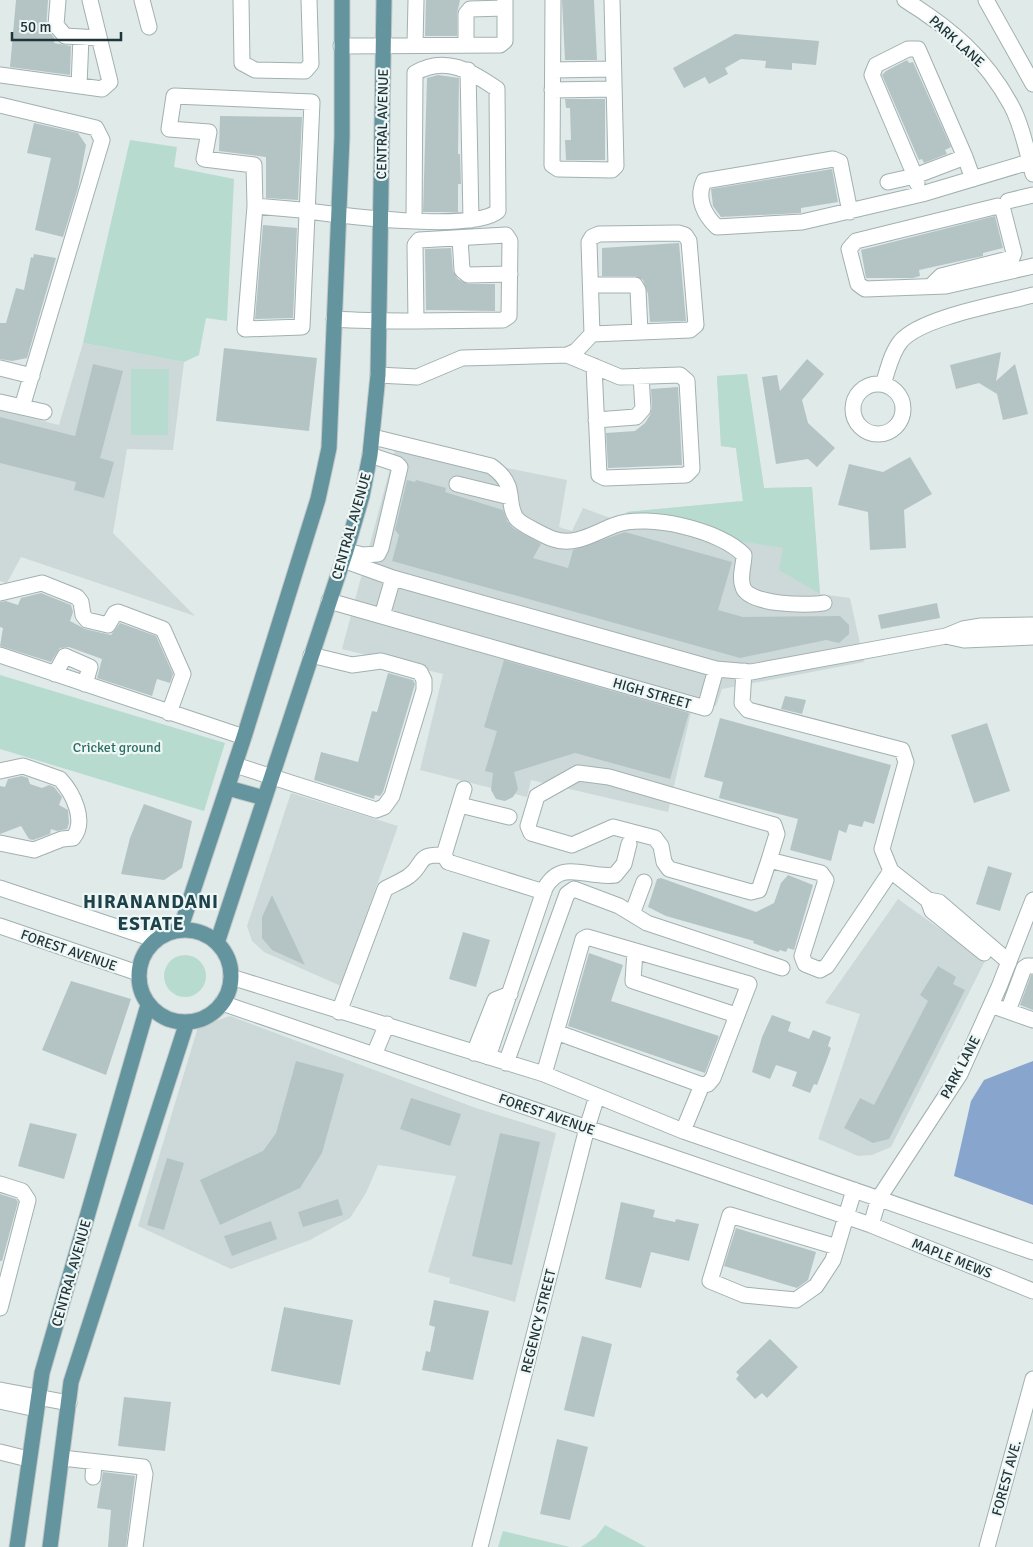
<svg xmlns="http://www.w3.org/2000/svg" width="1033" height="1547" viewBox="0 0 1033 1547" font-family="Signika,sans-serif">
	<rect width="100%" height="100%" fill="#dfeae9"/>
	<path fill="#cdd9d9" d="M83 343 184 362 173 450 127 449 113 533 195 616 21 557 7 583 0 581V410L59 425Z
		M747 374 764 488 812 487 820 594 850 598 864 662 722 689 716 706 694 699 668 812 531 780 527 797 420 770 443 674 342 649 396 446 567 480 559 527 572 531 583 508 624 523 627 512 743 501 736 448 721 446 717 376Z
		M291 793 398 826 341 986 264 952 252 941 247 926Z
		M898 899 985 961 891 1147 872 1155 858 1156 818 1139 860 1014 825 1003Z
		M230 1016 476 1108 556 1133 515 1302 449 1283 450 1278 428 1272 456 1176 378 1165 366 1193 350 1218 310 1240 231 1269 138 1226 198 1027Z"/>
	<path fill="#b8dbd0" d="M130 140 177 147 174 167 234 179 227 321 206 318 199 355 184 362 83 343Z
		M131 369H169L168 435H131Z
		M747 374 764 488 812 487 820 594 779 570 783 548 624 523 627 512 743 501 736 448 721 446 717 376Z
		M0 675 225 743 204 811 0 749Z
		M164 976a21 21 0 1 1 42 0a21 21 0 1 1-42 0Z
		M605 1525 646 1547H581L596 1537Z
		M503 1531 570 1547H574H498Z"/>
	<path fill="#88a5ce" d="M1033 1061V1205L954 1176 971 1101 984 1080Z"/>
	<path fill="#b4c4c4" d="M16 0H48L46 30 49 31 55 39 54 43 71 46 70 75 10 67Z
		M426 0H460L457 14V36H425Z
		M562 0H594L597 60H565Z
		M735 34 819 41 816 65 792 63V70L765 68 766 61 741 59 725 68 728 74 709 84 705 77 684 88 673 68Z
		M907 60 909 63 913 62 951 147 945 150 947 154 924 163 922 159 919 160 882 75 886 71Z
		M438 75 459 78 458 154H460L461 184H458V212H423L427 78Z
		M565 99H605V160H566L565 140H571L570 108H566Z
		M220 116 302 117 298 200 266 198V157L219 151Z
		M34 123 78 133 86 145 78 188 63 237 35 230 51 158 27 153Z
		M832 169 838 202 801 208V213L721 217 713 206 711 189Z
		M995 216 1003 248 983 253V256L919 270 920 276 913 278H866L861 250Z
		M263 225 297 228 293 318 255 319Z
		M679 243 686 321 650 322 648 294 643 280 635 276H602V248Z
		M451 248 453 271 458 279 468 284H495V311L426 310 425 249Z
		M34 254 56 258 27 358 12 361 0 359V323H6L16 288 24 290 31 257 33 258Z
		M224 348 317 358 309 431 216 421Z
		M1001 352 996 381 1015 364 1028 414 1003 420 997 394 979 383 956 389 950 365Z
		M807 359 824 374 802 400 808 423 835 448 817 467 808 459 776 464 762 377 777 375 780 391Z
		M93 364 123 371 100 458 114 462 104 498 74 490 76 482 0 463V417L75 436Z
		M678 387 682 465 608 468 606 433 635 431 645 423 650 415 652 408 651 389Z
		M910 457 932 494 904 510 906 548 870 550 868 512 838 505 849 464 883 472Z
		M407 480 415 482 416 480 446 488 445 492 503 510 507 521 513 528 541 544 533 558 568 568 573 550 625 532 732 562 718 610 743 617 840 616 849 625V634L839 643 826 640 740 658 392 561 399 535 395 530Z
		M41 593 71 605 73 612 70 621 85 629 111 635 120 623 156 636 173 674 170 683 157 679 152 696 97 678 102 659 69 647 60 648 51 662 0 646 3 628 0 627V602L6 601 18 605 21 598Z
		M937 603 940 618 881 629 878 615Z
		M504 660 689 713 670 779 575 753 514 772 518 789 513 797 505 801 496 799 491 790 493 773 485 771 497 731 484 727Z
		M388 673 413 680 415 684 383 792 380 796 375 795 374 799 314 780 321 752 358 762 372 711 377 712Z
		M785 696 806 700 802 714 781 709Z
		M720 718 891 765 874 824 864 821 862 827 849 824 846 833 839 830 831 861 790 850 798 819 719 798 723 782 704 777Z
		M987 723 1010 791 974 803 951 735Z
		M22 776 28 778 30 784 42 788 49 785 54 787 62 797 59 805 68 810 69 823 67 829 57 831 51 829 50 834 33 840 29 839 21 826 0 834V786L5 787 8 779Z
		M144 804 192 821 182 868 164 880 121 874 130 838Z
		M988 866 1012 873 1000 911 976 904Z
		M788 875 813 885 794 950 788 948 786 952 780 950 778 952 753 943 754 941 666 916 648 907 657 879 661 878 756 912 774 903 781 883Z
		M272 895 305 965 272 950 262 938V917Z
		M463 932 490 940 476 987 449 979Z
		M589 953 623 965 611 1001 719 1036 705 1073 568 1026Z
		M938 966 956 977 953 984 965 990 889 1139 873 1143 844 1128 860 1098 874 1105 928 1001 920 995Z
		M1031 975H1033V1010L1020 1005Z
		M71 981 131 999 106 1075 42 1050Z
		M772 1015 791 1022 788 1031 809 1039 813 1030 831 1037 828 1046 831 1048 826 1062 817 1085 814 1084 810 1093 792 1086 797 1072 776 1065 770 1079 752 1072 762 1037Z
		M296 1061 344 1074 322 1153 300 1188 220 1225 200 1180 263 1151 276 1133Z
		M411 1098 461 1114 450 1146 400 1129Z
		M30 1123 77 1134 64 1179 18 1166Z
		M500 1133 540 1142 512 1265 472 1256Z
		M167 1158 184 1163 164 1230 147 1225Z
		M0 1194 16 1199 18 1202 2 1261H0Z
		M338 1199 343 1215 303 1227 298 1212Z
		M621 1202 655 1210 653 1217 675 1222 676 1219 699 1224 689 1261 651 1252 641 1288 605 1279Z
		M271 1221 277 1239 232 1256 224 1236Z
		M736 1228 816 1252 808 1280 797 1288 724 1266Z
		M434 1300 489 1311 473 1380 422 1370 426 1351 430 1352 435 1327 429 1325Z
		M284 1307 353 1320 340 1385 271 1371Z
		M582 1336 612 1344 594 1417 564 1410Z
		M770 1339 798 1367 767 1398 762 1393 755 1399 736 1379 739 1375 736 1372Z
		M124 1397 171 1402 165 1451 118 1446Z
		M557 1439 588 1447 570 1520 540 1514Z
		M103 1472 135 1476 126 1547H108L111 1510 97 1508Z"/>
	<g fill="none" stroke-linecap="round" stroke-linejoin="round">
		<g stroke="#a2b0b1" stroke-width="17">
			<path id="minor" d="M58 0 56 25 65 36 99 38
				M142 0 149 27
				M241 0 242 63 255 70 305 71 311 64 309 0
				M553 0 552 165 558 169 612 170 616 166 612 0
				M905 0C950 28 985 57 1011 105 1022 125 1027 152 1033 174
				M986 0 1033 84
				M415 45 416 0
				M466 45V14L470 9 505 8
				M341 46 500 45 505 41V0
				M468 70 471 220
				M553 70 613 69
				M0 75 102 89 110 82 90 0
				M79 86 81 37
				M552 90 614 89
				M0 105 96 128 102 140 22 407
				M965 157 918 49H908L876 65 872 75 915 176 965 157 973 179
				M888 182 915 176 917 183
				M1008 201 1033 195
				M255 206 245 329 302 327 312 102 174 96 169 129 209 132 204 159 254 165 255 206 301 210C337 215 474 233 498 211L497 89C471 71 445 55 415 73L414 221
				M850 212 840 162 833 159 704 181C696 198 704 215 717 227L802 222 922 194 1029 162
				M679 233 685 235 689 241 696 325 690 330 592 334 589 242 592 237 599 234Z
				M460 238 462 270 468 275 510 274
				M591 285H635L638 290 640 332
				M932 285 941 276 1012 258 1014 253 1003 210 998 206 856 241 849 249 858 284 865 289 946 286 1033 266
				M334 319C362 321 389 321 416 321L503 320 509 316 510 241 506 235 419 240 415 245 416 321
				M567 355 620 377 680 375 687 381 692 469 686 475 605 478 599 475 594 366
				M0 368 32 376
				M378 375 417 377 462 358 567 355 576 351 592 334
				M853 409a25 25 0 1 1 50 0a25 25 0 1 1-50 0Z
				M883 384C888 370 891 353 901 341 922 317 1000 304 1033 295
				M0 402 44 412
				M596 420 636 417 643 409 641 376
				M373 437 491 466C498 471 505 477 508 486 512 496 509 510 517 519 521 524 547 537 553 539 575 547 596 532 615 525 648 513 720 530 744 555 744 565 739 577 743 587 748 605 808 606 824 603
				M457 484 510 497
				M346 551 363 555 378 554 381 548 400 467 397 464 370 455
				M343 560 393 578
				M0 593 42 583 77 597 81 602 83 615 87 620 108 625 115 613 118 612 163 629 183 674 169 713
				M329 601 705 708 716 669 393 578 382 616
				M946 636 964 640 1033 637
				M0 655 244 737
				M716 669 751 672 946 636 963 629 981 626 1033 625
				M744 671 742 703 748 710 902 750 906 762 882 849 891 871 928 900 939 902 1009 962
				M55 674 65 656 90 667 85 684
				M235 765 376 810 384 807 392 796 424 690V680L420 672 381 661 352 665 311 655
				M0 771 23 766 60 779C73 793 87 821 73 838L62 839 34 850 0 843
				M464 789 444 855 448 862 544 892
				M460 805 509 817
				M769 860 759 890 751 892 669 869 664 862 661 846 655 838 613 827 572 845 531 833 528 826 537 796 578 773 609 777 774 825 777 834 769 860 821 873 826 880 802 956 805 964 820 970 827 966 891 871
				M0 888 156 940
				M928 900 932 911 984 953
				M632 914 644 882
				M0 926 138 973
				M635 951 633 981 736 1015
				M231 977 544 1074 683 1131 1033 1252
				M222 1003 871 1225 1033 1291
				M999 1008 1033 1020
				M1008 1011 1024 968 1027 966H1033
				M339 1012 385 889C392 885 402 881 409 876 426 863 415 854 444 855
				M474 1053 495 1000 510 994
				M374 1055 387 1024
				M488 1057 545 888C562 858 587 879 615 875L624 864 629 844
				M506 1063 567 894 574 889 619 906 647 923 782 968
				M544 1074 583 939 587 937 749 984 713 1078 708 1084 702 1085 556 1032
				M683 1131 702 1085
				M0 1184 22 1191 28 1200 0 1308
				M871 1225 879 1198 960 1074 999 987 1033 900
				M837 1247 730 1215 710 1281 744 1295 796 1300 816 1286 833 1260 854 1190
				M0 1390 69 1403
				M0 1401 36 1409
				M0 1452 28 1459
				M62 1458 143 1467 145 1474 135 1547
				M93 1477 94 1462
				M480 1547 587 1128 597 1096
				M987 1547 1033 1379"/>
		</g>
		<g stroke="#c1c6c8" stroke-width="17">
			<path id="major" d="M228 788 264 798
				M139 976a46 46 0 1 1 92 0a46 46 0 1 1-92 0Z
				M180 930 244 737 318 499 329 448 342 137V0
				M217 943 346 551 362 496 370 455 378 375 384 0
				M17 1547 42 1373 148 1005
				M50 1547 71 1382 187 1022"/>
		</g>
		<use href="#minor" stroke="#fff" stroke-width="15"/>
		<use href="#major" stroke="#64949e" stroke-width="15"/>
	</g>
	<g text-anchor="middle" stroke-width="4.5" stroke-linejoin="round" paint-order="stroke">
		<g font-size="14" fill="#203539" stroke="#eff7f6">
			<text transform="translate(957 41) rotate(42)" y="5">PARK LANE</text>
			<text transform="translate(382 124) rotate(-89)" y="5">CENTRAL AVENUE</text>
			<text transform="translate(351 526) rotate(-74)" y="5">CENTRAL AVENUE</text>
			<text transform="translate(652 693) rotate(16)" y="5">HIGH STREET</text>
			<text transform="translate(69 950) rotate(19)" y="5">FOREST AVENUE</text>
			<text transform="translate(960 1067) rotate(-62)" y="5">PARK LANE</text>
			<text transform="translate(547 1114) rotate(19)" y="5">FOREST AVENUE</text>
			<text transform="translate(952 1258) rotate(22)" y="5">MAPLE MEWS</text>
			<text transform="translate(71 1273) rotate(-74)" y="5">CENTRAL AVENUE</text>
			<text transform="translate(538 1321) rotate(-76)" y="5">REGENCY STREET</text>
			<text transform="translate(1006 1478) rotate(-75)" y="5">FOREST AVE.</text>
		</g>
		<g font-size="14" fill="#2c6e62" stroke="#eff7f6">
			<text x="117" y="752">Cricket ground</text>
		</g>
		<g font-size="19" font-weight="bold" letter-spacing="1" fill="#1d424a" stroke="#eff7f6">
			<text x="151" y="908">HIRANANDANI<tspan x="151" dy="22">ESTATE</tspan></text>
		</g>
	</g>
	<path d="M12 32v8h109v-8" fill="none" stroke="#203539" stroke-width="2.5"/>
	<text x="20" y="32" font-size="15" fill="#203539" stroke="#eff7f6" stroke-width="4" paint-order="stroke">50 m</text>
</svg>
